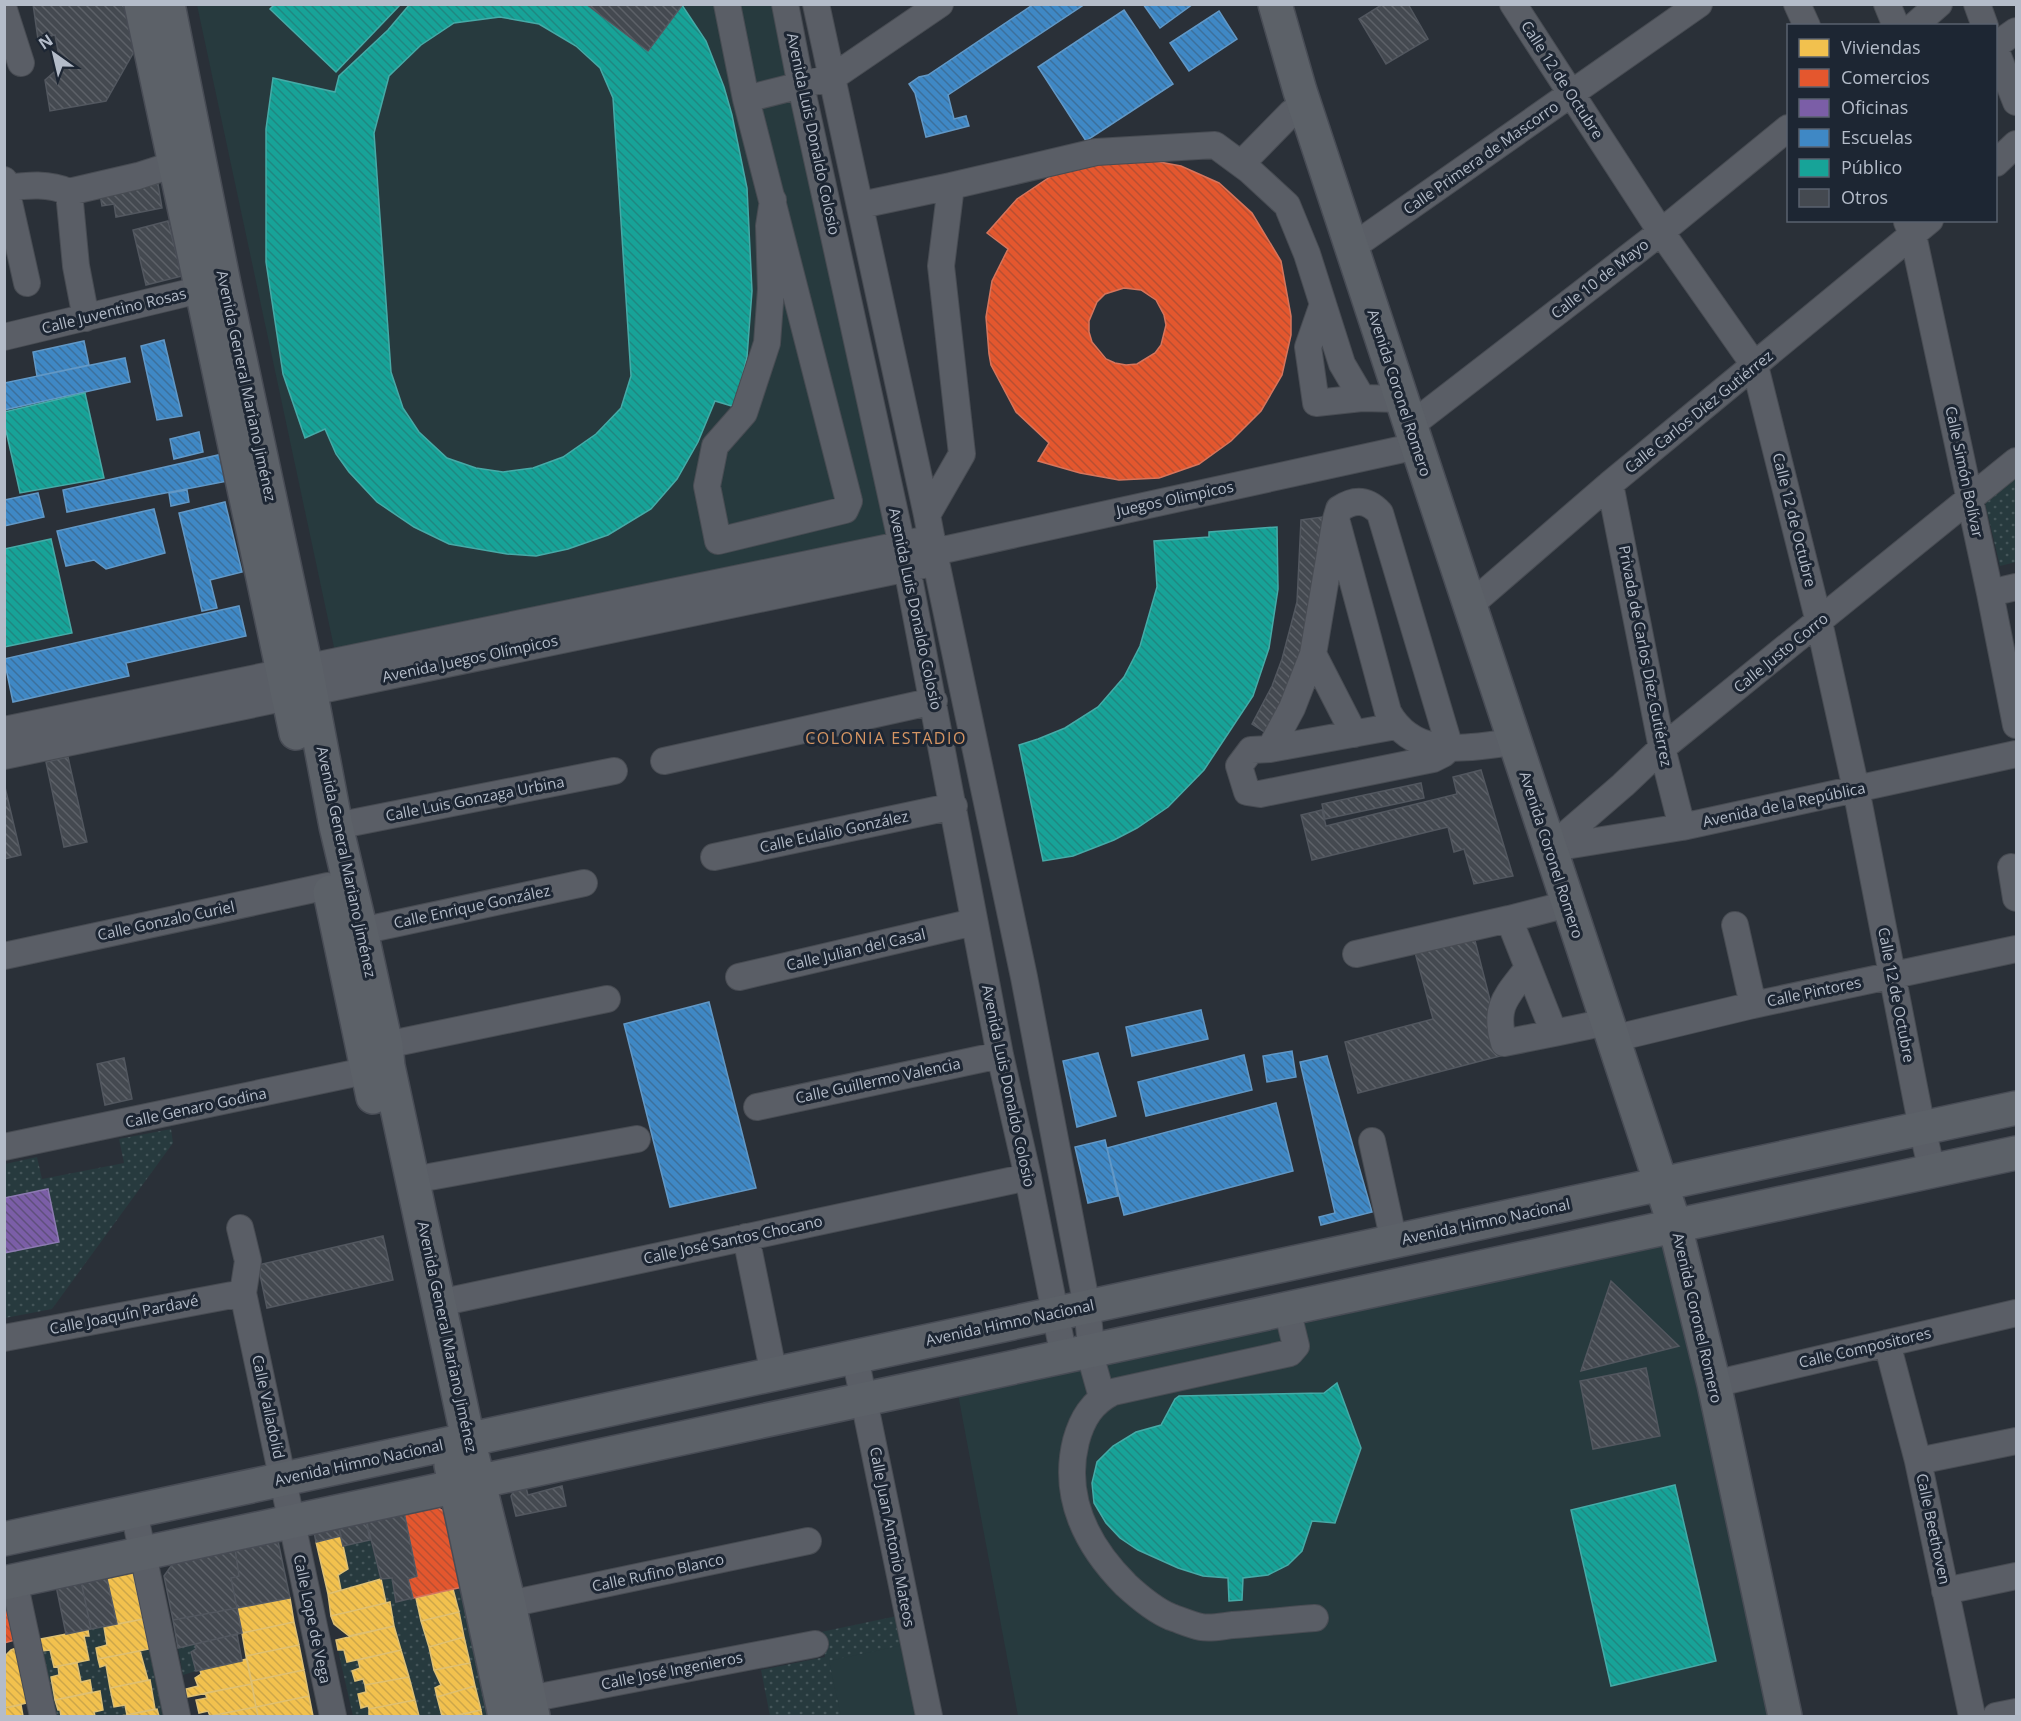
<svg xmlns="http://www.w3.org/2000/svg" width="2021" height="1721" viewBox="0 0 2021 1721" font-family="'Open Sans',sans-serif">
	<defs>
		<pattern id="green-dots" width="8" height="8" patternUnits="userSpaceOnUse" patternTransform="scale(1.5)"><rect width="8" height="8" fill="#273a3e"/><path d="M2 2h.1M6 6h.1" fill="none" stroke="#445559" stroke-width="1.8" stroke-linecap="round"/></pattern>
		<pattern id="homes-back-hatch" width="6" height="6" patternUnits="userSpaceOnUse" patternTransform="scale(1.5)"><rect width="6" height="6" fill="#f2c14e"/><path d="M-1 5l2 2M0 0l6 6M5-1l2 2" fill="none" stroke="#cca64a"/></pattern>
		<pattern id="shops-back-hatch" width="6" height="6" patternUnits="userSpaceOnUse" patternTransform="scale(1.5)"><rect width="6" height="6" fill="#e4572e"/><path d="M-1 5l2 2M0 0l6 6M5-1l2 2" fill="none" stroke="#b84f32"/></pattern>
		<pattern id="offices-back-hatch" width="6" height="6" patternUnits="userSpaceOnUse" patternTransform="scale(1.5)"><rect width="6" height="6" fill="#7b5ea7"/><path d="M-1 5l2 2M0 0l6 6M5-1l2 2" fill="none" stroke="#5f4f7c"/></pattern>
		<pattern id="schools-back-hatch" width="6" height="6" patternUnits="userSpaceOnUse" patternTransform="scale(1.5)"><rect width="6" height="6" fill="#3f88c5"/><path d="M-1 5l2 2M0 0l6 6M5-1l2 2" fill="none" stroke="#3c709c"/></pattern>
		<pattern id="public-back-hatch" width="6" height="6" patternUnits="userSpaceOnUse" patternTransform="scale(1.5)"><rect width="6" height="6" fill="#17a398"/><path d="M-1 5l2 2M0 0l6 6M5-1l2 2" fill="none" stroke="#1f8881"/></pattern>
		<pattern id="building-back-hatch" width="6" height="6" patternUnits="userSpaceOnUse" patternTransform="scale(1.5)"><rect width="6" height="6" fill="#444950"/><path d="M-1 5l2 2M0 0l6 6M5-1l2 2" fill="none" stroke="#5d6168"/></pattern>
	</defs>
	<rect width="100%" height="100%" fill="#2a3038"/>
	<path fill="url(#green-dots)" d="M2016 478V562L2000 566 1985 503Z
		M171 1129 173 1143 52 1309 5 1318 4 1253 58 1242 5 1198V1164L37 1157 42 1179 124 1163 119 1139Z
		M370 1540 381 1579 392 1578 396 1602 416 1598 434 1670 441 1685 435 1688 442 1716H419L394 1626 390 1603H386L381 1580 341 1590 338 1575 348 1569 343 1546Z
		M463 1587 492 1716H482L453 1589Z
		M897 1616 918 1716H770L761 1670 825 1657 821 1632Z
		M104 1627 107 1645 96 1648 100 1666 106 1665 114 1707 125 1705 127 1715 95 1716 94 1712 103 1710 100 1691 92 1692 89 1680 81 1682 77 1663 89 1660 84 1636 89 1635 88 1630Z
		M195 1644 196 1649 191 1652 196 1671 183 1675 178 1648Z
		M149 1649 163 1716H159L157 1709H155L150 1680H148L140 1651Z
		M50 1650 53 1667 58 1666 59 1675 51 1678 57 1709 60 1710 61 1716H56L42 1651Z
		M338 1650H344L347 1662 358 1660 360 1668 352 1672 355 1681 363 1679 366 1692 358 1695 361 1707 368 1706 369 1716H353Z"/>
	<path fill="#273a3e" d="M197 5H774L889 543 335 652Z
		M1665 1242 1770 1716H1018L958 1394 1320 1320Z
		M903 1645 918 1716H841L829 1661Z"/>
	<path fill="url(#homes-back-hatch)" stroke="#dfc073" stroke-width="1.5" d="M341 1536 348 1569 338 1575 341 1590 328 1594 316 1542Z
		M131 1565 143 1619 117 1624 105 1570Z
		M381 1579 386 1603 331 1616 328 1594Z
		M453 1589 459 1612 421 1621 416 1598Z
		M290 1598 294 1622 242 1633 237 1608Z
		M390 1602 394 1626 349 1636 334 1624 331 1616Z
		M459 1612 464 1637 429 1647 421 1621Z
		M143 1619 149 1649 98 1659 96 1648 107 1645 104 1627Z
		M294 1622 299 1645 246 1656 242 1633Z
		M394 1626 401 1650 347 1662 344 1650H338L336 1640Z
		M88 1630 89 1636H84L89 1660 54 1667 50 1650 42 1651 40 1639Z
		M464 1637 470 1663 434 1670 429 1647Z
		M299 1645 304 1670 251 1681 246 1656Z
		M16 1648 27 1703 4 1708V1657L11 1650Z
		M401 1650 409 1677 365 1685 363 1679 355 1681 352 1671 360 1668 358 1660Z
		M140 1651 148 1680 110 1688 106 1665 100 1667 98 1659Z
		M247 1659 252 1684 187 1697 186 1689 198 1686 195 1678 201 1674 200 1670Z
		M77 1663 81 1682 90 1680 92 1692 55 1700 51 1677 59 1675 58 1666Z
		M470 1663 475 1686 437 1697 435 1688 441 1685 434 1670Z
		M304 1670 309 1696 256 1707 251 1681Z
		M409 1677 415 1700 369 1709 368 1706 361 1708 358 1694 366 1692 365 1685Z
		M150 1680 155 1709 127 1715 125 1705 114 1707 110 1688Z
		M252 1684 256 1707 210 1716 208 1711 199 1713 196 1700 207 1698 205 1693Z
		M475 1686 481 1710 454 1716H442L437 1697Z
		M100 1691 103 1710 94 1712 95 1716H61L60 1710H58L55 1700Z
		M309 1696 313 1716H258L256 1707Z
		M415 1700 419 1716H369V1709Z
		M21 1705 23 1716H4V1708Z
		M256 1707 258 1716H210Z
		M157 1709 159 1716H121Z
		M481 1710 482 1716H454Z"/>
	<path fill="url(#shops-back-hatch)" stroke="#d6755c" stroke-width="1.5" fill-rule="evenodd" d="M1138 158 1181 166 1219 183 1252 213 1281 261 1291 316V335L1282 375 1261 411 1231 441 1199 464 1159 478 1119 480 1080 473 1038 461 1049 443 1016 412 991 365 989 354 986 317 992 281 1008 249 987 233 1017 199 1053 175 1094 161ZM1124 288 1141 290 1156 300 1164 315 1166 325 1161 345 1155 353 1137 364 1126 365 1115 363 1106 359 1092 342 1089 332V321L1097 302 1105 294Z
		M428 1502 445 1512 463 1587 413 1598 408 1579 417 1576 403 1507Z
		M4 1594 15 1640 4 1643Z"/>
	<path fill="url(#offices-back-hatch)" stroke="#8c7ab1" stroke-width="1.5" d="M48 1189 59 1242 4 1253V1198Z"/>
	<path fill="url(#schools-back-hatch)" stroke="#6298c6" stroke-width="1.5" d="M1034 4H1085L948 95 954 119 966 116 969 126 926 137 915 93 909 84 919 77 928 75Z
		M1143 4H1193L1160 28Z
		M1124 10 1173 84 1086 141 1038 67Z
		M1219 11 1237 39 1189 71 1170 43Z
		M164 340 182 416 157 420 141 346Z
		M84 341 89 365 37 376 33 352Z
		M125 358 130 382 4 410V383Z
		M199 432 203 452 174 459 170 439Z
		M227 453 233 480 67 512 63 490Z
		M187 490 189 502 171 506 169 493Z
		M38 493 44 517 4 526V500Z
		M225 502 242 572 210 580 217 608 202 611 179 513Z
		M154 509 165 553 106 569 94 560 66 566 57 531Z
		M239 606 246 636 126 663 129 676 13 702 4 659Z
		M709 1002 756 1188 670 1207 624 1024Z
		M1201 1010 1208 1039 1132 1056 1126 1027Z
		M1292 1051 1296 1077 1267 1082 1263 1056Z
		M1098 1053 1116 1116 1077 1127 1063 1061Z
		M1244 1055 1252 1090 1146 1116 1138 1082Z
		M1327 1056 1372 1212 1321 1225 1319 1217 1335 1213 1300 1062Z
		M1276 1103 1293 1171 1124 1215 1107 1148Z
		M1105 1140 1118 1196 1088 1203 1075 1147Z"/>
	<path fill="url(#public-back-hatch)" stroke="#46aaa7" stroke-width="1.5" fill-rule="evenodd" d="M275 4H401L336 72 270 9Z
		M410 4H586L648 51 682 5 706 41 724 87 732 115 747 188 752 291 747 357 735 407 715 401 698 442 677 479 651 509 608 535 568 549 536 556 507 554 449 544 414 527 377 502 349 472 336 454 325 429 305 438 283 374 266 262V129L273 78 335 92 339 76 388 30ZM500 17 539 24 576 46 600 68 613 98 631 376 621 408 596 434 563 457 533 468 503 472 476 468 447 458 419 432 403 408 391 372 374 133 389 76 421 45 454 23Z
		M85 393 104 478 20 493 4 422V412Z
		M1277 527 1278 589 1269 648 1253 696 1204 770 1168 807 1137 828 1114 840 1073 856 1043 861 1019 745 1038 739 1065 728 1098 707 1124 677 1140 646 1157 587 1154 541 1209 537V532Z
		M51 539 72 633 4 647V549Z
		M1337 1383 1361 1448 1335 1523 1312 1521 1302 1551 1288 1565 1268 1575 1243 1578 1242 1600 1229 1601 1228 1578 1203 1576 1178 1568 1138 1550 1120 1538 1106 1523 1094 1503 1092 1483 1097 1462 1113 1446 1136 1432 1161 1425 1175 1399 1179 1396 1324 1393Z
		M1675 1485 1716 1661 1611 1686 1571 1510Z"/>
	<path fill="url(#building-back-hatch)" stroke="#52575f" stroke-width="1.5" d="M33 4H124L135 50 106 101 50 111 45 80 61 66 55 35 38 39Z
		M586 4H683L648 51Z
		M1383 4H1408L1428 39 1386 64 1359 19Z
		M158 184 162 208 116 217 114 204 102 206 100 194Z
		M168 221 182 276 146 285 133 230Z
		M1322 517 1323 530 1308 646 1269 735 1252 724 1272 686 1282 659 1297 602 1301 520Z
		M68 757 87 842 64 847 46 762Z
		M1481 770 1513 876 1474 884 1464 849 1454 852 1448 827 1312 860 1301 815 1322 810 1326 826 1457 794 1453 777Z
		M4 783 21 855 4 859Z
		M1421 783 1424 798 1325 819 1322 804Z
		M1472 929 1504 1055 1358 1093 1345 1042 1433 1019 1413 945Z
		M124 1058 132 1099 105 1105 97 1064Z
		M383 1236 393 1280 267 1308 258 1265Z
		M1611 1281 1679 1346 1581 1371Z
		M1646 1368 1660 1436 1593 1449 1580 1381Z
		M525 1484 528 1495 562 1486 566 1506 516 1516 511 1496 517 1485Z
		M403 1507 417 1576 408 1579 413 1598 396 1602 392 1578 381 1579 365 1515Z
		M365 1515 370 1540 343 1546 337 1521Z
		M337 1521 341 1536 316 1542 313 1527Z
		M278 1541 290 1598 237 1608 231 1578 239 1576 234 1542Z
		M234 1542 239 1576 231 1578 237 1608 173 1620 164 1576 181 1552Z
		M105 1570 117 1624 91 1629 80 1576Z
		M80 1576 91 1629 66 1634 55 1581Z
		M237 1608 242 1633 178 1648 173 1620Z
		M237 1634 242 1661 196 1671 191 1652 196 1649 195 1644Z"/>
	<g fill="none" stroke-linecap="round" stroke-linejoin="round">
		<g stroke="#484c53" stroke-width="28">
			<path id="minor" d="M727 4 746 99 833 77 940 4
				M785 4 801 86 907 568 1000 1055 1028 1177 1064 1357
				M816 4 927 515 936 562 1024 977 1087 1307 1093 1365 1102 1397
				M1513 4 1661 232 1755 366 1819 622 1856 789 1922 1128 1932 1171
				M1797 4 1807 26
				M1887 4 1896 26
				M1977 4 1985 26
				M4 10 21 63
				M1914 26 1939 4
				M1996 45 2016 31
				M1996 51 2016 102
				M746 99C781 233 815 367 849 501L845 510 718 541 707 486 715 446 744 413 767 343 771 289 769 226 773 200
				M1996 163 2016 144
				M1241 164 1291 113 1304 105
				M4 180 27 283
				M6 188C28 185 49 183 69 192
				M861 205 951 186
				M1907 222 1913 235 1990 593 2016 725
				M1351 248 1699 4
				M1323 304 1308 347 1316 403 1362 398
				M86 318 76 266 69 192 138 176 175 164
				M4 337 220 285
				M1410 426 1661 232 1788 128
				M1610 484 1662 748 1682 827
				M927 515 962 454 941 266 951 186 1096 152 1215 145 1249 170 1287 205 1307 254 1342 364 1362 398 1401 399
				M1335 524 1313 654 1292 708 1270 749 1251 750 1239 766 1247 792 1260 794 1433 759 1443 754 1450 748
				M934 552 1417 446
				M1990 593 2016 587
				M1469 606 1610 484 1930 220
				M1313 654 1354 734
				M4 730 919 541
				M1450 748 1380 513C1367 499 1354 499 1339 509L1336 519 1388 712C1415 761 1468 747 1514 742
				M1270 749 1396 726
				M4 756 923 565
				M664 761 934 701
				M336 826 614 771
				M1553 848 1682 827 2016 754
				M1549 849 1623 785 1662 748 2016 461
				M714 857 954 806
				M2011 867 2016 898
				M1509 919 1568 904
				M1735 925 1753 1005
				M361 931 584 883
				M1356 954 1509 919 1554 1033 1607 1022
				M4 956 328 886
				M1528 968C1507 996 1493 1006 1504 1043L1554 1033
				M739 977 974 922
				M1612 1039 1753 1005 2016 949
				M386 1045 607 999
				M757 1107 1000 1055
				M1372 1141 1394 1242
				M4 1147 384 1067
				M413 1180 637 1139
				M240 1228 248 1261 243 1293 333 1716
				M746 1237 774 1375
				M439 1303 1028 1177
				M1287 1309 1296 1346 1290 1353 1113 1392C1092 1402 1082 1419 1076 1441 1062 1497 1087 1546 1126 1585 1139 1597 1154 1610 1171 1617 1180 1620 1191 1625 1201 1627 1211 1629 1223 1626 1233 1625 1261 1623 1288 1620 1315 1618
				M4 1338 243 1293
				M1887 1343 1918 1461 1972 1716
				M855 1357 929 1716
				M1714 1384 2016 1313
				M1918 1461 2016 1441
				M134 1512 177 1716
				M14 1581 43 1716
				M1945 1591 2016 1576
				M509 1604 808 1541
				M529 1699 815 1644
				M1996 1716 2016 1712"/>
		</g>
		<g stroke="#484c55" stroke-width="36">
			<path id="major" d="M141 4 296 733
				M168 4 224 284 306 668 336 826 361 931 386 1045 388 1066 468 1439 509 1604 533 1716
				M1275 4 1300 91 1675 1226 1714 1384 1785 1716
				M330 892 373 1097
				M451 1465 505 1716
				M4 1539 2016 1108
				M4 1583 2016 1153"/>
		</g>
		<use href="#minor" stroke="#5a5e66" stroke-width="26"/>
		<use href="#major" stroke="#5c6168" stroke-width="33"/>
	</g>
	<g text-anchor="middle" stroke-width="6" stroke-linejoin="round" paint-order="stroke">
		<g font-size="15" fill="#b4bcc9" stroke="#1d2633">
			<text transform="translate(1562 80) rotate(57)" y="5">Calle 12 de Octubre</text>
			<text transform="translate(813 134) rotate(78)" y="5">Avenida Luis Donaldo Colosio</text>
			<text transform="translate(1481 158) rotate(-35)" y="5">Calle Primera de Mascorro</text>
			<text transform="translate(1600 279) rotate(-38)" y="5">Calle 10 de Mayo</text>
			<text transform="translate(114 311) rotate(-14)" y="5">Calle Juventino Rosas</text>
			<text transform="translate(246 386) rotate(78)" y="5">Avenida General Mariano Jiménez</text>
			<text transform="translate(1399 393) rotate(72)" y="5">Avenida Coronel Romero</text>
			<text transform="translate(1699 412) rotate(-39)" y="5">Calle Carlos Díez Gutiérrez</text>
			<text transform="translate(1964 472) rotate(78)" y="5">Calle Simón Bolívar</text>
			<text transform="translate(1175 499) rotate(-12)" y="5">Juegos Olimpicos</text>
			<text transform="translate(1794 520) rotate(76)" y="5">Calle 12 de Octubre</text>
			<text transform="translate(915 609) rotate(78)" y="5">Avenida Luis Donaldo Colosio</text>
			<text transform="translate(1781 653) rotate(-39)" y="5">Calle Justo Corro</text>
			<text transform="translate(1645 656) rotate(79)" y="5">Privada de Carlos Díez Gutiérrez</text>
			<text transform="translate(470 659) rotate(-12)" y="5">Avenida Juegos Olímpicos</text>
			<text transform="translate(475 799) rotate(-11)" y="5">Calle Luis Gonzaga Urbina</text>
			<text transform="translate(1784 805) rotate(-12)" y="5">Avenida de la República</text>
			<text transform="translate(834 832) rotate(-12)" y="5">Calle Eulalio González</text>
			<text transform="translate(1551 855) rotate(72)" y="5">Avenida Coronel Romero</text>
			<text transform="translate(346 862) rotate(78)" y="5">Avenida General Mariano Jiménez</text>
			<text transform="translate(472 907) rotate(-12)" y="5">Calle Enrique González</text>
			<text transform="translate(166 921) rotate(-12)" y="5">Calle Gonzalo Curiel</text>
			<text transform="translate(856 950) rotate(-13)" y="5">Calle Julian del Casal</text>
			<text transform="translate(1814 992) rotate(-12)" y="5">Calle Pintores</text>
			<text transform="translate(1896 995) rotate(79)" y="5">Calle 12 de Octubre</text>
			<text transform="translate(878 1081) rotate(-12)" y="5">Calle Guillermo Valencia</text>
			<text transform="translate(1008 1086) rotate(78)" y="5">Avenida Luis Donaldo Colosio</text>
			<text transform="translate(196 1108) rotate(-12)" y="5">Calle Genaro Godina</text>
			<text transform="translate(1486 1222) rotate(-12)" y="5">Avenida Himno Nacional</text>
			<text transform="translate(733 1240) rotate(-12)" y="5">Calle José Santos Chocano</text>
			<text transform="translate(124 1315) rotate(-11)" y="5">Calle Joaquín Pardavé</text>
			<text transform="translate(1697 1318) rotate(77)" y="5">Avenida Coronel Romero</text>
			<text transform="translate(1010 1323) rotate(-12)" y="5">Avenida Himno Nacional</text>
			<text transform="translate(447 1337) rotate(78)" y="5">Avenida General Mariano Jiménez</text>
			<text transform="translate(1865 1348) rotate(-13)" y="5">Calle Compositores</text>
			<text transform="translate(268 1407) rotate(78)" y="5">Calle Valladolid</text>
			<text transform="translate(359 1463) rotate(-12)" y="5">Avenida Himno Nacional</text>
			<text transform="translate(1933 1529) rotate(78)" y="5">Calle Beethoven</text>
			<text transform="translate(892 1537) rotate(79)" y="5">Calle Juan Antonio Mateos</text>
			<text transform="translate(658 1573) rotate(-12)" y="5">Calle Rufino Blanco</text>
			<text transform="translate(312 1619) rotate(78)" y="5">Calle Lope de Vega</text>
			<text transform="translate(672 1671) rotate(-11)" y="5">Calle José Ingenieros</text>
		</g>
		<g font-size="16" letter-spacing="1.5" fill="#d59563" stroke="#1d2633">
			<text x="886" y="744">COLONIA ESTADIO</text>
		</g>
	</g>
	<rect width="2021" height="1721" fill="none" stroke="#b4bcc9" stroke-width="12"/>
	<rect x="1787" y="24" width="210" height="198" fill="#1d2633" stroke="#59626f" stroke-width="1.5"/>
	<rect x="1799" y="39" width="30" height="18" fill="#f2c14e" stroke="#59626f" stroke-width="1.5"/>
	<text x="1841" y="54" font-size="18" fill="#b4bcc9">Viviendas</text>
	<rect x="1799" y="69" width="30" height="18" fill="#e4572e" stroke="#59626f" stroke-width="1.5"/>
	<text x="1841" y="84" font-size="18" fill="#b4bcc9">Comercios</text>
	<rect x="1799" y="99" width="30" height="18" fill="#7b5ea7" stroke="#59626f" stroke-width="1.5"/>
	<text x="1841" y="114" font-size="18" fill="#b4bcc9">Oficinas</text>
	<rect x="1799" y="129" width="30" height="18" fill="#3f88c5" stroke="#59626f" stroke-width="1.5"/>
	<text x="1841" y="144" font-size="18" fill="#b4bcc9">Escuelas</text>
	<rect x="1799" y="159" width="30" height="18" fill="#17a398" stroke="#59626f" stroke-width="1.5"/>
	<text x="1841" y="174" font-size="18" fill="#b4bcc9">Público</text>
	<rect x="1799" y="189" width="30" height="18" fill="#444950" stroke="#59626f" stroke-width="1.5"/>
	<text x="1841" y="204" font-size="18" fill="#b4bcc9">Otros</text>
	<g transform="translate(54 54) rotate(326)" stroke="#1d2633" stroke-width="4.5" paint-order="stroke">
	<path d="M0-4.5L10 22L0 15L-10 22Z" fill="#b4bcc9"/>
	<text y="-9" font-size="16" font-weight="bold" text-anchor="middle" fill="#b4bcc9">N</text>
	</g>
</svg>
